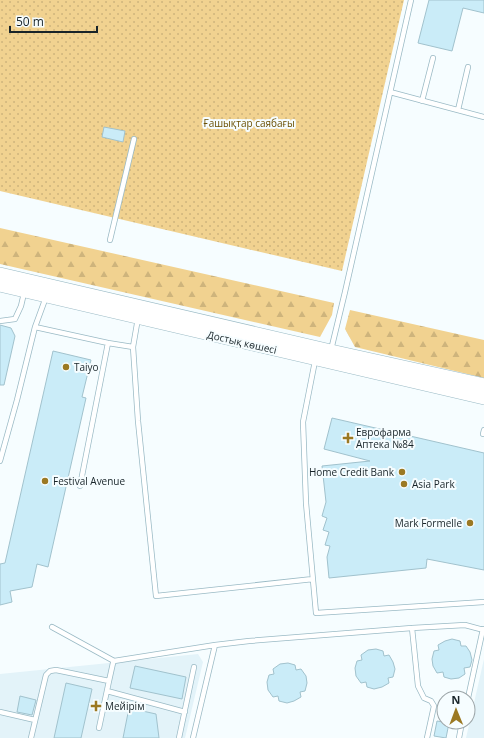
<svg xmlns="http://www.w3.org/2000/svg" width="484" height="738" viewBox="0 0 484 738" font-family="'Open Sans',sans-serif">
	<defs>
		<pattern id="grass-dots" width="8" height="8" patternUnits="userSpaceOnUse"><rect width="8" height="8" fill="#f1d290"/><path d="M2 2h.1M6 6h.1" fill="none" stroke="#ceb47c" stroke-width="1.8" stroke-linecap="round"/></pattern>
		<pattern id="forest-firs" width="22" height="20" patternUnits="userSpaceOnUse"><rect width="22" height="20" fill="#f1d290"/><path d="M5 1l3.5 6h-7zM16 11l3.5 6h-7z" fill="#ceb47c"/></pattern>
	</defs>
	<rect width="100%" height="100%" fill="#f6fdff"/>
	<path fill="#e3f3f9" d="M198 654 203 662 185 738H0V674Z
		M484 659V738H466Z"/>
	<path fill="url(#grass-dots)" d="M0 0H404L342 271 0 191Z"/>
	<path fill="url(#forest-firs)" d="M0 228 334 303 332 315 320 337 0 264Z
		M350 310 484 340V378L355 347 345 329Z"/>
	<path fill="#caecf8" stroke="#a1c2cd" d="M429 0H484V13L463 8 452 51 418 43Z
		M104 127 125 131 123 142 102 137Z
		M0 325 11 328 15 336 4 385H0Z
		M53 351 91 360 82 397 86 398 48 567 37 564 32 587 10 591 12 602 0 605V564L5 563Z
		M332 418 484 453V570L427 559 426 568 329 578 327 557 330 546 325 545 329 532 323 530 327 518 322 516 326 502 322 466 370 461 324 449Z
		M452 639 460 641 461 646H466L470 652 472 660 470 667 464 668 465 674 459 678 451 679 444 677 443 672 437 673 433 666 432 659 434 651 439 650 438 645 445 641Z
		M376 649 383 651 384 656 389 655 393 662 395 669 393 677 388 678 389 683 382 687 374 689 367 687 366 682 361 683 356 676 355 668 357 661 362 660 361 655 368 650Z
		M288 663 295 665 296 670 301 669 306 676 307 683 305 691 300 692 301 697 294 701 287 703 279 701 278 696 273 697 268 690 267 682 269 675 274 674 273 669 280 664Z
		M135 666 186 677 182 699 130 688Z
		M66 683 92 689 81 738H54Z
		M20 696 36 700 32 715 17 712Z
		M129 708 156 714 159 738H123Z
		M437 721 449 723 446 738 434 736Z"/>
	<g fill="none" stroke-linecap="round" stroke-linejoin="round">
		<g stroke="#9abac5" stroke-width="6">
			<path id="lane" d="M390 92 484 117
				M422 101 433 58
				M458 110 468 67
				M110 240 134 139
				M138 318 133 347 138 421 156 596 313 579
				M0 321 15 319 21 306 24 293
				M35 327 108 343
				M331 350 345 292 411 0
				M315 361 303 422 306 503 316 613 484 602
				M483 434 484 430
				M0 461 17 400 35 327 46 297
				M80 486 108 343 133 347
				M52 627 114 661
				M412 628 418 686 424 698 431 701 434 706 427 738
				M107 691 185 712
				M468 698 483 629
				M0 712 35 720
				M99 728 109 681
				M31 738 46 675 50 671 56 670 109 681 113 663 114 661 215 645 249 641 412 628 465 625 484 630
				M179 738 194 667
				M193 738 215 645
				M459 738 462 722"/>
		</g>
		<g stroke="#9abac5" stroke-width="14">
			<path id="secondary" d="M0 274 331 351 484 385
				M0 285 484 398"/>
		</g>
		<use href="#lane" stroke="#fff" stroke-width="4.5"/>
		<use href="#secondary" stroke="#fff" stroke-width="13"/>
	</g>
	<g fill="#9b7923" stroke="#f6fdff" stroke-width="1.5">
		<circle cx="66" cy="367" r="4"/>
		<path d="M346 432h4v4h4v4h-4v4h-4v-4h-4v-4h4z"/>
		<circle cx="402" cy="472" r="4"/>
		<circle cx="45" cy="481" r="4"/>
		<circle cx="404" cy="484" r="4"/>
		<circle cx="470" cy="523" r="4"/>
		<path d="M94 700h4v4h4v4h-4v4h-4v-4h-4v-4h4z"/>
	</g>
	<g text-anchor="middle" stroke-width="4" stroke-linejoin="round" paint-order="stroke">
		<g font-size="10" fill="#6b5003" stroke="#f6fdff">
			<text x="249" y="127">Ғашықтар саябағы</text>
		</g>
		<g font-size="10" fill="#182429" stroke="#f6fdff">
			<text transform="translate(242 342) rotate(13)" y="4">Достық көшесі</text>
		</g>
		<g font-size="10" fill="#182429" stroke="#f6fdff" text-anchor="start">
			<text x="74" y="371">Taiyo</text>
			<text x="356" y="436">Еврофарма<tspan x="356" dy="12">Аптека №84</tspan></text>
			<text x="394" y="476" text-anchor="end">Home Credit Bank</text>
			<text x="53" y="485">Festival Avenue</text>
			<text x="412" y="488">Asia Park</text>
			<text x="462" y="527" text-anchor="end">Mark Formelle</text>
			<text x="105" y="710">Мейірім</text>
		</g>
	</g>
	<g transform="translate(456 710) rotate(359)"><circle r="19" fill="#f6fdff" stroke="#9da6a9"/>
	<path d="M0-3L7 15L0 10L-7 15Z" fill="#9b7923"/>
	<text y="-6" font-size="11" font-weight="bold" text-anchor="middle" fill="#182429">N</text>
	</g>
	<path d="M10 26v6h87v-6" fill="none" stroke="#182429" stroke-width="2"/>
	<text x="16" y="26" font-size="12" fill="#182429" stroke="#f6fdff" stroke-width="3" paint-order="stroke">50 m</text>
</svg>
